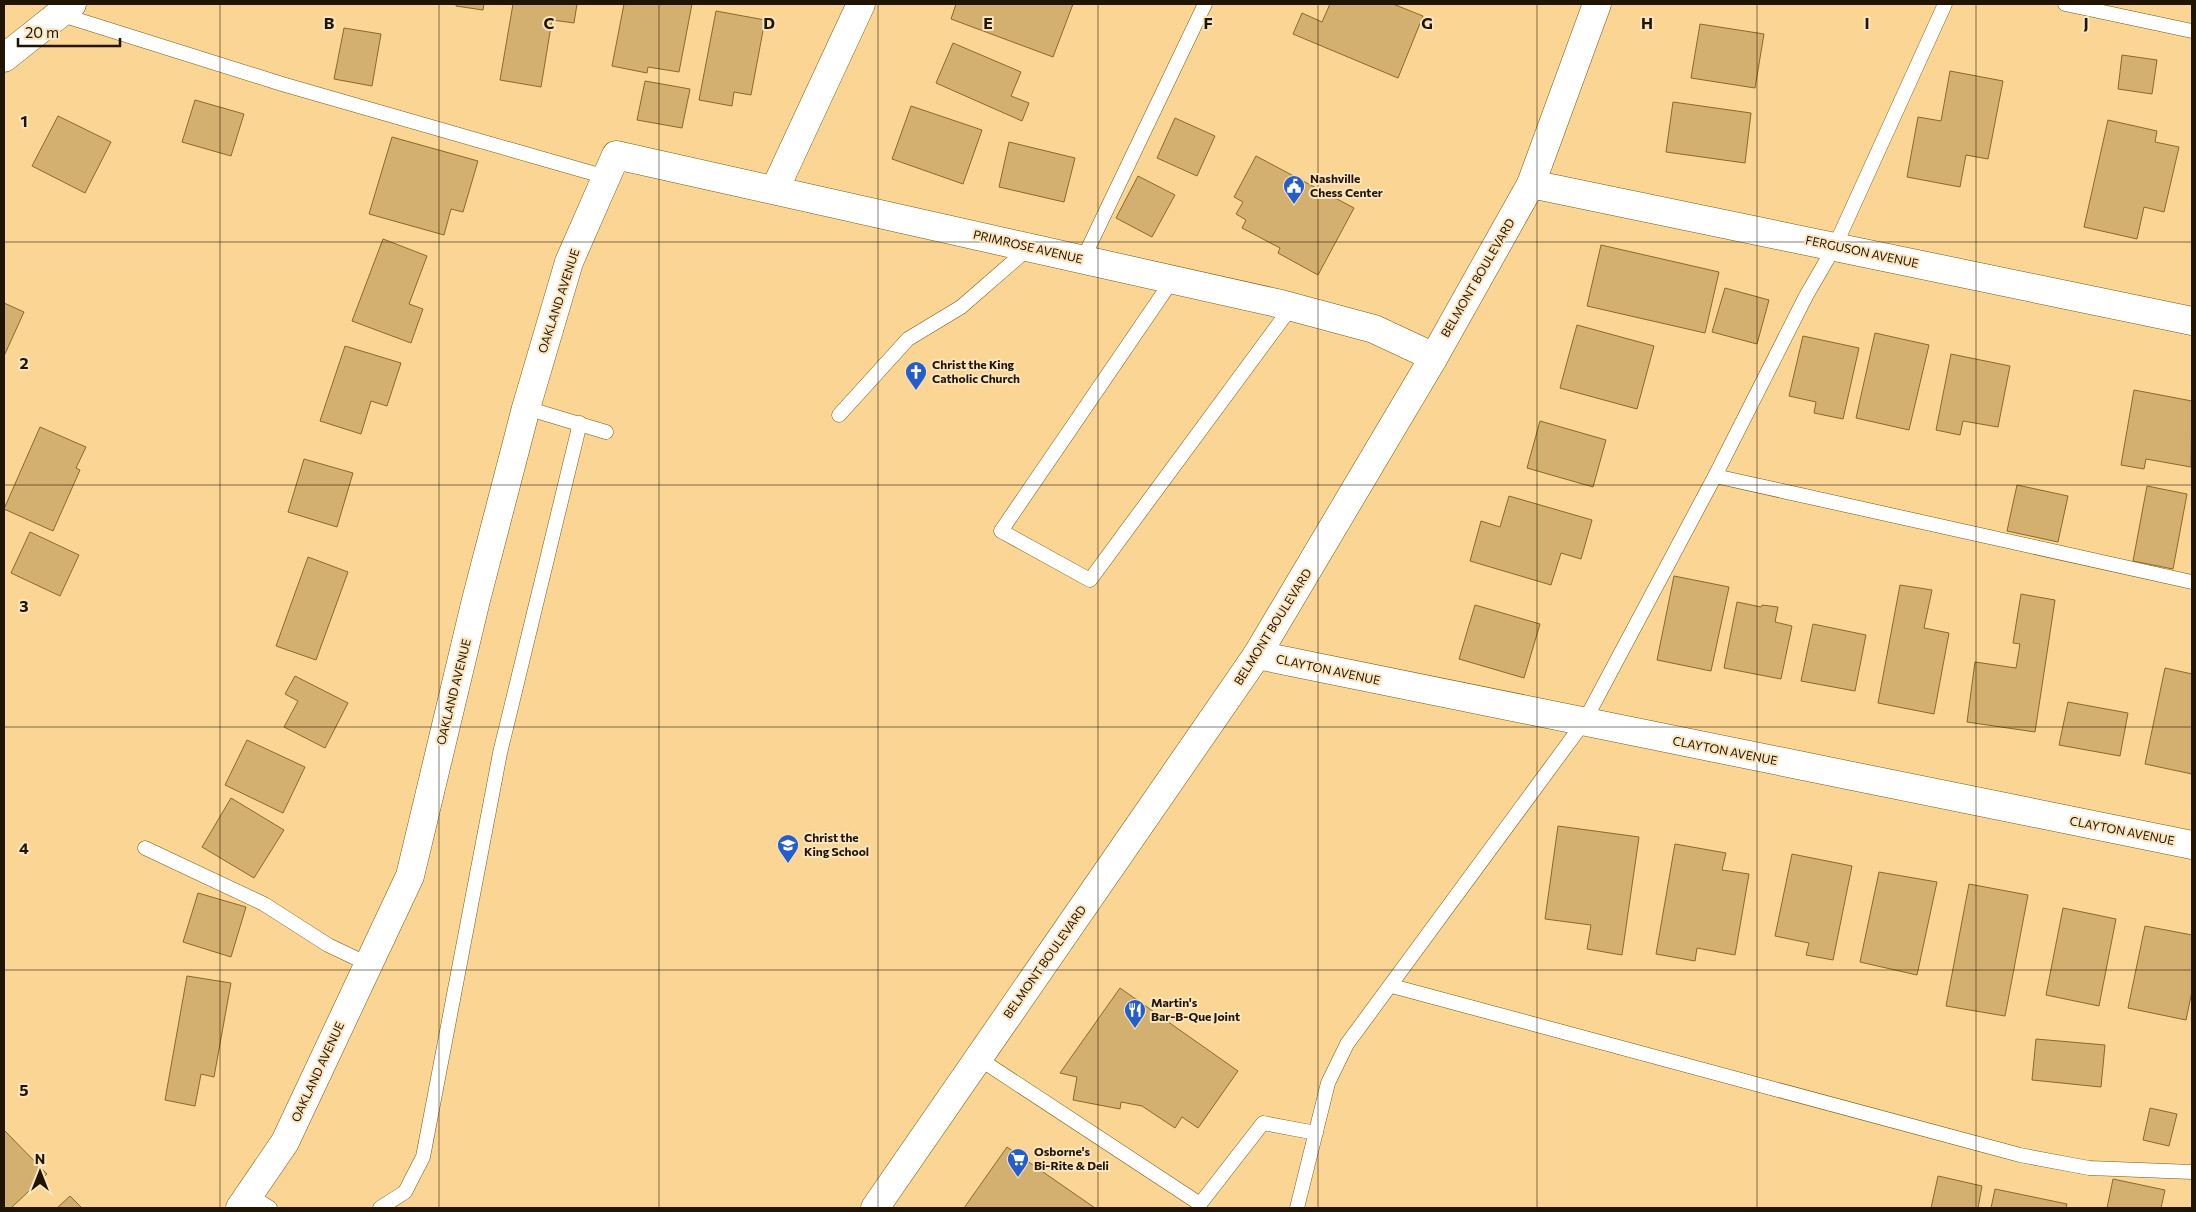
<svg xmlns="http://www.w3.org/2000/svg" width="2196" height="1212" viewBox="0 0 2196 1212" font-family="Commissioner,sans-serif">
	<rect width="100%" height="100%" fill="#fad594"/>
	<path fill="#d4b070" stroke="#8a6927" d="M456 4H484L483 10 456 6Z
		M513 4H577L574 23 552 20 541 87 500 80Z
		M624 4H692L679 72 648 67 647 73 612 66Z
		M956 4H1073L1053 57 951 19Z
		M1330 4H1393L1423 16 1398 78 1293 34 1302 13 1322 22Z
		M716 11 765 20 751 95 734 92 732 106 699 100Z
		M1700 24 1764 34 1755 88 1691 78Z
		M344 28 381 34 372 86 334 79Z
		M953 43 1021 72 1011 96 1029 103 1022 121 936 83Z
		M2122 55 2157 60 2152 94 2118 89Z
		M1950 71 2003 81 1988 159 1966 155 1960 187 1907 177 1918 117 1941 121Z
		M645 81 690 89 682 128 637 120Z
		M195 100 244 114 231 156 182 142Z
		M1673 102 1751 113 1745 163 1666 152Z
		M911 106 982 130 963 184 892 159Z
		M58 116 111 142 85 193 32 166Z
		M1175 118 1215 136 1197 176 1157 158Z
		M2108 120 2157 131 2155 142 2179 147 2164 212 2144 207 2137 239 2084 227Z
		M392 137 478 161 463 212 451 209 444 235 369 214Z
		M1009 142 1075 158 1064 202 999 187Z
		M1256 156 1354 208 1318 275 1278 253 1280 248 1242 228 1246 220 1236 214 1243 202 1234 197Z
		M1138 176 1175 195 1152 237 1116 218Z
		M383 239 427 256 409 304 423 309 411 343 352 321Z
		M1601 245 1719 272 1705 333 1587 306Z
		M1725 288 1769 300 1757 344 1712 332Z
		M4 303 24 312 4 356Z
		M1577 325 1654 346 1637 409 1560 388Z
		M1875 333 1929 345 1909 430 1856 418Z
		M1803 336 1859 348 1843 419 1814 413 1816 402 1789 396Z
		M345 346 401 363 387 406 371 401 361 434 320 421Z
		M1951 354 2010 366 1998 427 1963 421 1960 435 1936 430Z
		M2134 390 2192 401 2191 467 2146 459 2144 469 2121 465Z
		M1540 421 1606 440 1593 487 1527 468Z
		M40 427 86 447 76 468 80 470 53 531 4 509Z
		M304 459 353 473 337 527 288 512Z
		M2017 485 2068 496 2058 542 2007 531Z
		M2147 486 2187 494 2173 569 2133 561Z
		M1509 496 1592 520 1581 559 1561 553 1551 585 1470 561 1481 521 1500 527Z
		M30 532 79 555 60 596 11 573Z
		M308 557 348 572 316 660 276 646Z
		M1674 576 1729 587 1711 671 1657 660Z
		M1900 585 1932 590 1924 628 1949 633 1934 714 1878 703Z
		M2021 594 2055 600 2035 732 1967 722 1975 662 2016 668 2020 644 2013 643Z
		M1737 602 1761 607 1762 605 1778 607 1775 622 1792 626 1781 679 1724 668Z
		M1475 605 1540 624 1524 678 1459 659Z
		M1813 624 1866 635 1855 691 1801 681Z
		M2165 668 2192 674V774L2145 764Z
		M295 676 348 703 325 748 284 727 298 701 285 694Z
		M2068 702 2128 713 2120 756 2059 745Z
		M247 740 305 767 283 813 225 785Z
		M231 798 284 830 254 878 202 847Z
		M1558 826 1639 837 1622 955 1587 949 1591 925 1545 919Z
		M1675 844 1726 853 1722 870 1749 874 1735 955 1697 948 1695 961 1656 954Z
		M1792 854 1852 866 1833 960 1806 955 1809 943 1775 936Z
		M1879 872 1937 882 1917 975 1860 962Z
		M1969 884 2028 895 2005 1016 1946 1006Z
		M198 893 246 907 231 957 183 942Z
		M2063 908 2116 919 2099 1006 2046 995Z
		M2145 926 2192 935V991L2186 1020 2128 1008Z
		M187 976 231 983 214 1077 201 1074 195 1106 165 1100Z
		M1120 988 1238 1071 1198 1128 1182 1117 1175 1128 1142 1106 1121 1102 1120 1109 1073 1100 1077 1077 1060 1073Z
		M2036 1039 2105 1045 2101 1087 2032 1080Z
		M2150 1108 2177 1114 2169 1146 2143 1140Z
		M4 1130 47 1174 11 1208H4Z
		M1007 1147 1095 1208H964Z
		M1938 1176 1982 1186 1978 1208H1931Z
		M2113 1179 2165 1190 2161 1208H2107Z
		M1995 1189 2067 1204 2066 1208H1991Z
		M70 1196 82 1208H57Z"/>
	<g fill="none" stroke-linecap="round" stroke-linejoin="round">
		<g stroke="#795913" stroke-width="15">
			<path id="lane" d="M2065 4 2192 31
				M59 14 282 84 606 177
				M1083 259 1205 4
				M1173 279 1001 531 1090 580 1292 306
				M526 408 606 432
				M839 415 908 339 961 307 1030 247
				M1715 476 2192 582
				M145 848 264 904 328 945 368 964
				M1392 986 2020 1155 2089 1168 2192 1172
				M978 1058 1200 1204
				M249 1195 270 1208
				M380 1208 405 1192 423 1157 500 753 580 423
				M1200 1208V1204L1263 1123 1316 1133
				M1297 1208 1328 1083 1347 1044 1584 722 1715 476 1806 296 1835 246 1945 4"/>
		</g>
		<g stroke="#795913" stroke-width="29">
			<path id="street" d="M4 58 72 4
				M1531 184 2192 321
				M775 189 861 4
				M1257 655 2192 845
				M240 1208 285 1142 410 876 476 600 526 408 569 262 616 155 1281 304 1374 329 1434 357"/>
		</g>
		<g stroke="#795913" stroke-width="29">
			<path id="secondary" d="M875 1208 1257 655 1434 357 1531 184 1597 4"/>
		</g>
		<use href="#lane" stroke="#fff" stroke-width="14"/>
		<use href="#street" stroke="#fff" stroke-width="28"/>
		<use href="#secondary" stroke="#fff" stroke-width="28"/>
	</g>
	<path fill="none" stroke="#211400" stroke-width="1" stroke-opacity="0.55" d="M220 4V1208M439 4V1208M659 4V1208M878 4V1208M1098 4V1208M1318 4V1208M1537 4V1208M1757 4V1208M1976 4V1208M4 242H2192M4 485H2192M4 727H2192M4 970H2192"/>
	<defs>
		<g id="civic-pin" transform="scale(1.125)"><path d="M0 17L-7.5 6A9.5 9.5 0 1 1 7.5 6Z" fill="#245ecb" stroke="#fbe5bf"/><path d="M-.6-6.5H3V-4.5H.6V-3L4-1V1h2V6H-6V1h2V-1L-.6-3ZM-1.2 2.5V6h2.4V2.5Z" fill="#fff"/></g>
		<g id="church-pin" transform="scale(1.125)"><path d="M0 17L-7.5 6A9.5 9.5 0 1 1 7.5 6Z" fill="#245ecb" stroke="#fbe5bf"/><path d="M-1.2-6h2.4v3.5h3.3v2.4h-3.3V6h-2.4V-.1h-3.3v-2.4h3.3Z" fill="#fff"/></g>
		<g id="school-pin" transform="scale(1.125)"><path d="M0 17L-7.5 6A9.5 9.5 0 1 1 7.5 6Z" fill="#245ecb" stroke="#fbe5bf"/><path d="M0-5L7-2L0 1L-7-2ZM-4 1L0 2.5L4 1V4Q0 6-4 4Z" fill="#fff"/></g>
		<g id="restaurant-pin" transform="scale(1.125)"><path d="M0 17L-7.5 6A9.5 9.5 0 1 1 7.5 6Z" fill="#245ecb" stroke="#fbe5bf"/><path d="M-5-6h1v4h1v-4h1v4h1v-4h1v5L-1.5 .5V6h-2V.5L-5-1ZM5-6V6H3V1.5H1.5Q1.5-4 5-6Z" fill="#fff"/></g>
		<g id="supermarket-pin" transform="scale(1.125)"><path d="M0 17L-7.5 6A9.5 9.5 0 1 1 7.5 6Z" fill="#245ecb" stroke="#fbe5bf"/><path d="M-6-5.5h2.5l.6 2H6L4.5 2H-2.5L-4.4-4H-6ZM-1.5 3.2a1.3 1.3 0 1 0 .1 0ZM3 3.2a1.3 1.3 0 1 0 .1 0Z" fill="#fff"/></g>
	</defs>
	<g fill-rule="evenodd">
		<use href="#civic-pin" x="1294" y="186"/>
		<use href="#church-pin" x="916" y="372"/>
		<use href="#school-pin" x="788" y="845"/>
		<use href="#restaurant-pin" x="1135" y="1010"/>
		<use href="#supermarket-pin" x="1018" y="1159"/>
	</g>
	<g text-anchor="middle" stroke-width="4" stroke-linejoin="round" paint-order="stroke">
		<g font-size="12" font-weight="bold" fill="#211400" stroke="#fbe5bf" text-anchor="start">
			<text x="1310" y="183">Nashville<tspan x="1310" dy="14">Chess Center</tspan></text>
			<text x="932" y="369">Christ the King<tspan x="932" dy="14">Catholic Church</tspan></text>
			<text x="804" y="842">Christ the<tspan x="804" dy="14">King School</tspan></text>
			<text x="1151" y="1007">Martin's<tspan x="1151" dy="14">Bar-B-Que Joint</tspan></text>
			<text x="1034" y="1156">Osborne's<tspan x="1034" dy="14">Bi-Rite &amp; Deli</tspan></text>
		</g>
		<g font-size="12" fill="#211400" stroke="#fbe5bf">
			<text transform="translate(1028 247) rotate(13)" y="4">PRIMROSE AVENUE</text>
			<text transform="translate(1862 252) rotate(12)" y="4">FERGUSON AVENUE</text>
			<text transform="translate(1478 278) rotate(-60)" y="4">BELMONT BOULEVARD</text>
			<text transform="translate(559 301) rotate(-72)" y="4">OAKLAND AVENUE</text>
			<text transform="translate(1273 627) rotate(-58)" y="4">BELMONT BOULEVARD</text>
			<text transform="translate(1328 670) rotate(12)" y="4">CLAYTON AVENUE</text>
			<text transform="translate(454 692) rotate(-76)" y="4">OAKLAND AVENUE</text>
			<text transform="translate(1725 751) rotate(11)" y="4">CLAYTON AVENUE</text>
			<text transform="translate(2122 831) rotate(11)" y="4">CLAYTON AVENUE</text>
			<text transform="translate(1045 962) rotate(-55)" y="4">BELMONT BOULEVARD</text>
			<text transform="translate(318 1072) rotate(-65)" y="4">OAKLAND AVENUE</text>
		</g>
	</g>
	<g font-size="16" text-anchor="middle" font-weight="bold" fill="#211400" stroke="#fbe5bf" stroke-width="4" stroke-linejoin="round" paint-order="stroke">
		<text x="329" y="29">B</text>
		<text x="549" y="29">C</text>
		<text x="769" y="29">D</text>
		<text x="988" y="29">E</text>
		<text x="1208" y="29">F</text>
		<text x="1427" y="29">G</text>
		<text x="1647" y="29">H</text>
		<text x="1867" y="29">I</text>
		<text x="2086" y="29">J</text>
		<text x="24" y="127">1</text>
		<text x="24" y="369">2</text>
		<text x="24" y="612">3</text>
		<text x="24" y="854">4</text>
		<text x="24" y="1096">5</text>
	</g>
	<rect width="2196" height="1212" fill="none" stroke="#211400" stroke-width="10"/>
	<g transform="translate(40 1172)" stroke="#fbe5bf" stroke-width="4" paint-order="stroke">
	<path d="M0-4L9 19L0 12L-9 19Z" fill="#211400"/>
	<text y="-8" font-size="14" font-weight="bold" text-anchor="middle" fill="#211400">N</text>
	</g>
	<path d="M18 38v8h102v-8" fill="none" stroke="#211400" stroke-width="2.5"/>
	<text x="25" y="38" font-size="15" fill="#211400" stroke="#fbe5bf" stroke-width="4" paint-order="stroke">20 m</text>
</svg>
